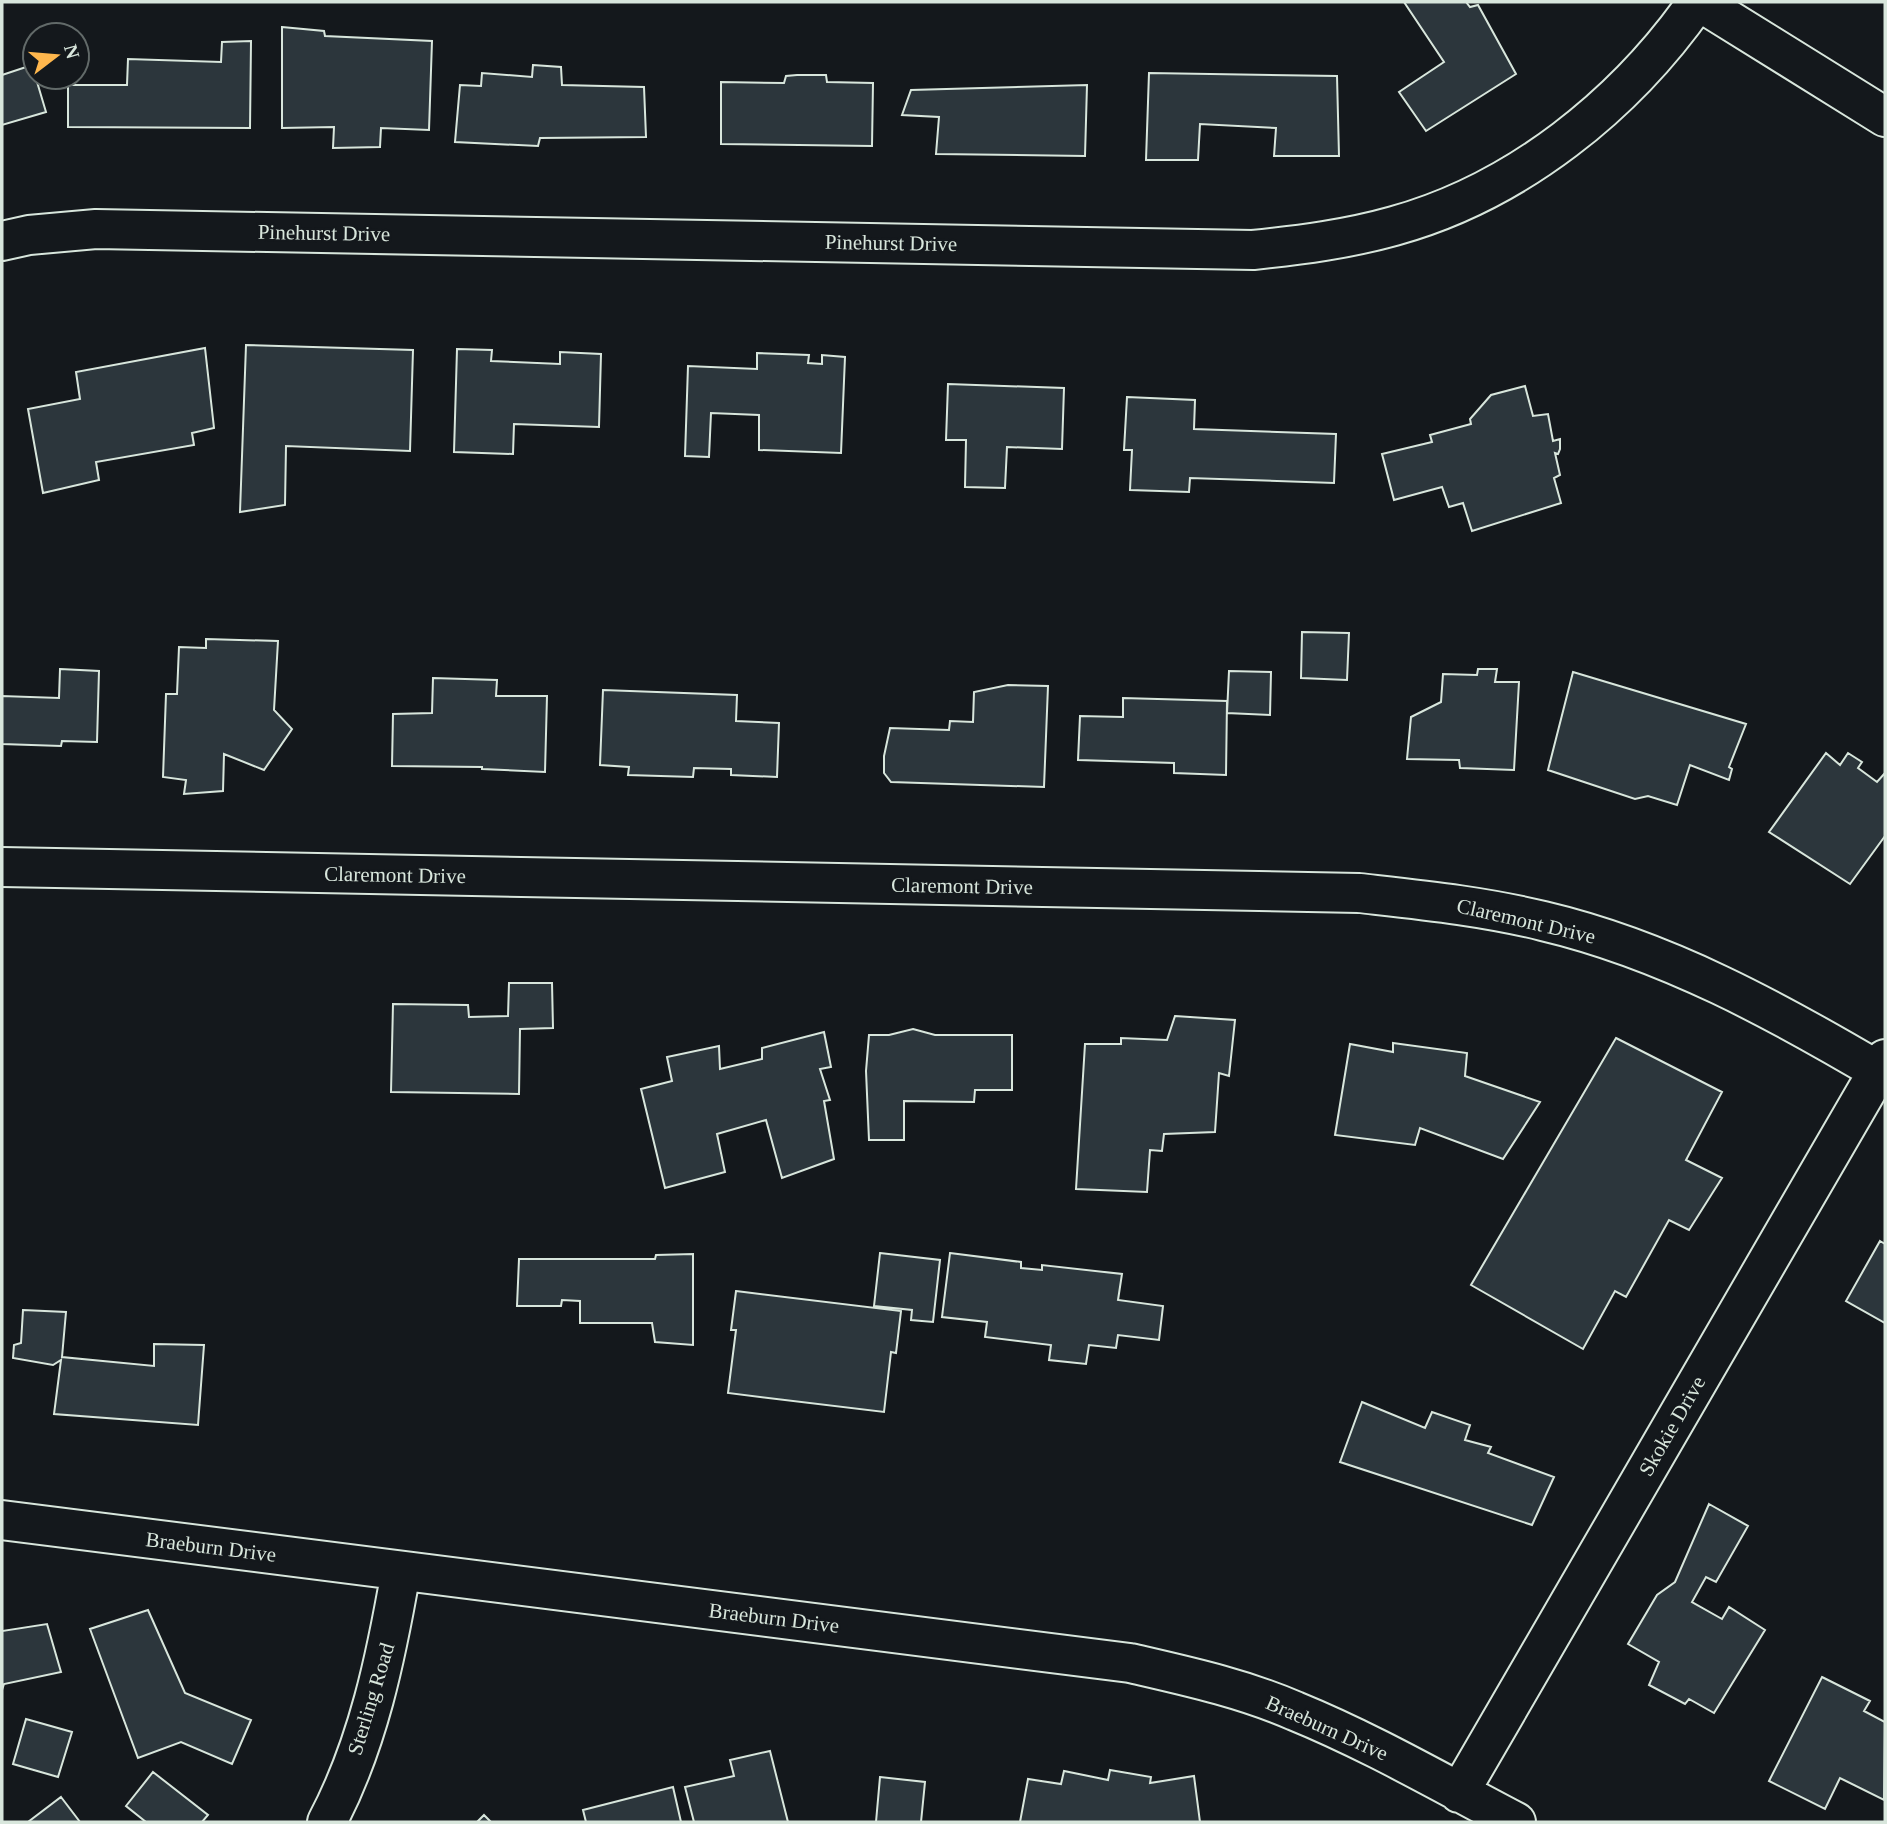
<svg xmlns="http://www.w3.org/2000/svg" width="1887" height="1824" viewBox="0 0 1887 1824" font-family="Georgia,serif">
	<rect width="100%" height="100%" fill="#14181c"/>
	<path fill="#2c363c" stroke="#d8e6dc" stroke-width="2" d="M1404 2H1466L1470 7 1478 5 1516 74 1426 131 1399 92 1444 62Z
		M282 27 324 31 325 36 432 41 429 130 381 128 380 147 333 148 334 127 282 128Z
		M251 41 250 128 68 127V85H127L128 59 221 62 222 42Z
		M32 65 46 112 2 125V75Z
		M533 65 561 67 562 85 644 87 646 137 540 138 538 146 455 142 460 85 481 86 482 73 532 77Z
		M1149 73 1337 76 1339 156H1274L1276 128 1200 124 1198 160H1146Z
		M797 75H826L827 82 873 83 872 146 721 144V82L784 83 786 76Z
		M1087 85 1085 156 936 154 939 117 902 115 911 90Z
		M246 345 413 350 410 451 286 446 285 505 240 512Z
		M205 348 214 428 192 433 194 445 96 462 99 480 43 493 28 409 80 399 76 372Z
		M457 349 492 350 491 361 560 364V352L601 354 599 427 514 424 513 454 454 452Z
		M757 353 809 355 808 363 822 364V355L845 357 841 453 759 450V415L711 413 709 457 685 456 688 366 757 369Z
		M948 384 1064 388 1062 449 1007 447 1005 488 965 487 966 440H946Z
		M1525 386 1533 416 1548 414 1553 441 1560 439V449L1558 454 1555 453 1560 475 1554 478 1561 503 1472 531 1463 503 1449 507 1442 487 1394 500 1382 454 1432 442 1430 435 1471 424 1470 419 1491 395Z
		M1127 397 1195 400 1194 429 1336 434 1334 483 1190 478 1189 492 1130 490 1132 450H1124Z
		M1302 632 1349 633 1347 680 1301 678Z
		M206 639 278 641 274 710 292 729 264 770 224 754 223 791 184 794 186 780 163 777 166 694H177L179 647 206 648Z
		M60 669 99 671 97 742 62 741 61 746 2 744V696L59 698Z
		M1478 669H1497L1495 682H1519L1514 770 1460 768 1459 760 1407 759 1411 717 1441 702 1443 674 1477 675Z
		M1229 671 1271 672 1270 715 1227 713Z
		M1573 672 1746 724 1729 767 1732 769 1729 780 1690 765 1677 805 1648 796 1635 799 1548 770Z
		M433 678 497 680 496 696H547L545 772 482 769V767L392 766 393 714 432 713Z
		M1008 685 1048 686 1044 787 891 782 884 773V756L890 728 949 730 950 721 973 722 974 692Z
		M603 690 737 695 736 721 779 723 777 777 731 775V769L694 768 693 777 628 775 629 767 600 765Z
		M1123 698 1227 701 1226 775 1174 773V763L1078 760 1080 716 1123 717Z
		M1826 753 1840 765 1848 753 1862 762 1858 768 1877 782 1885 773V836L1850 884 1769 832Z
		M509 983H552L553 1028 520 1029 519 1094 391 1092 393 1004 468 1005 469 1017 508 1016Z
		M1175 1016 1235 1020 1229 1076 1219 1073 1215 1132 1164 1134 1162 1151 1150 1150 1147 1192 1076 1189 1085 1044H1121V1038L1167 1040Z
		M913 1029 935 1035H1012V1090H975L974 1102 904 1101V1140H869L866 1071 869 1035H889Z
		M824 1032 831 1067 820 1069 830 1100 824 1101 834 1159 782 1178 766 1120 717 1134 725 1172 665 1188 641 1089 672 1081 667 1057 719 1046 720 1069 762 1059V1048Z
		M1616 1038 1722 1092 1686 1160 1722 1178 1689 1230 1669 1220 1626 1297 1615 1291 1583 1349 1471 1285Z
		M1393 1043 1467 1053 1465 1076 1540 1102 1503 1159 1420 1128 1415 1145 1335 1135 1350 1044 1393 1052Z
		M1880 1241 1885 1244V1323L1846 1301Z
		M880 1253 940 1260 933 1322 911 1320 912 1310 874 1306Z
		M950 1253 1021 1262V1268L1042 1270V1265L1122 1274 1118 1300 1163 1306 1159 1340 1118 1335 1116 1348 1089 1345 1086 1364 1049 1360 1051 1345 985 1337 987 1322 942 1317Z
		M693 1254V1345L655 1342 652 1323H580V1301L562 1300 561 1306H517L519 1259H655L656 1255Z
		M736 1291 901 1311 896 1353 891 1352 884 1412 728 1393 736 1330H731Z
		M23 1310 66 1312 62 1357 154 1366V1344L204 1345 198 1425 54 1414 61 1360 53 1365 13 1358 14 1345 21 1343Z
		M1362 1402 1425 1428 1432 1412 1470 1425 1465 1440 1491 1447 1488 1453 1554 1477 1532 1525 1340 1462Z
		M1709 1504 1748 1526 1716 1582 1706 1577 1692 1602 1722 1619 1729 1607 1765 1630 1714 1713 1689 1699 1685 1704 1649 1685 1659 1662 1628 1644 1657 1595 1675 1582Z
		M148 1610 185 1693 251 1720 232 1764 181 1742 138 1758 90 1629Z
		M47 1624 61 1672 4 1684 2 1690V1631Z
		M1822 1677 1870 1701 1864 1711 1885 1722 1884 1800 1840 1778 1825 1809 1769 1781Z
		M26 1719 72 1732 58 1777 13 1764Z
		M770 1751 788 1822H694L685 1787 734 1776 730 1760Z
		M1110 1770 1151 1777 1150 1783 1194 1776 1200 1822H1020L1028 1779 1061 1784 1064 1771 1108 1780Z
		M153 1772 208 1815 202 1822H146L126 1806Z
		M880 1777 925 1782 921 1822H876Z
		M673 1787 681 1822H586L583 1810Z
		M61 1797 80 1822H28Z
		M484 1815 491 1822H477Z"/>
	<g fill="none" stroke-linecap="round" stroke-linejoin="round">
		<g stroke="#d8e6dc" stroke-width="42">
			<path id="minor" d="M1700 2 1885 117
				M2 241 29 235 96 229 1253 250C1301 245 1348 239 1394 226 1517 192 1625 105 1697 2
				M2 867 1359 893C1421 900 1482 906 1543 921 1666 950 1777 1011 1885 1075
				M2 1520 1130 1663C1186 1676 1242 1688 1295 1711 1371 1742 1443 1784 1516 1822
				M1459 1793 1885 1059
				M327 1822C368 1745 386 1657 401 1571"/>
		</g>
		<use href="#minor" stroke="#14181c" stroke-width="38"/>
	</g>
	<g text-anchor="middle" stroke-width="5" stroke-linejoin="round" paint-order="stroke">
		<g font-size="21" fill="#d8e6dc" stroke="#14181c">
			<text transform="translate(324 233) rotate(1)" y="7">Pinehurst Drive</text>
			<text transform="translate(891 243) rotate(1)" y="7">Pinehurst Drive</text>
			<text transform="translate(395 875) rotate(1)" y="7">Claremont Drive</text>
			<text transform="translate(962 886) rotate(1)" y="7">Claremont Drive</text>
			<text transform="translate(1526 921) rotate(13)" y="7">Claremont Drive</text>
			<text transform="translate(1672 1426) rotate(-60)" y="7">Skokie Drive</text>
			<text transform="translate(211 1547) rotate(7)" y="7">Braeburn Drive</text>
			<text transform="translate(774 1618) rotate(7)" y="7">Braeburn Drive</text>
			<text transform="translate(371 1699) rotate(-73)" y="7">Sterling Road</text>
			<text transform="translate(1327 1728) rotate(24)" y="7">Braeburn Drive</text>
		</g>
	</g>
	<rect width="1887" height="1824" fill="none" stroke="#d8e6dc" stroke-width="7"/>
	<g transform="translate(56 56) rotate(74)"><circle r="33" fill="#14181c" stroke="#626a69" stroke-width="2"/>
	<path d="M0-5L12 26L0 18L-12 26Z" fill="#ffb74d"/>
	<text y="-10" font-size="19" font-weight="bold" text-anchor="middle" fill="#d8e6dc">N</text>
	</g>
</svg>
